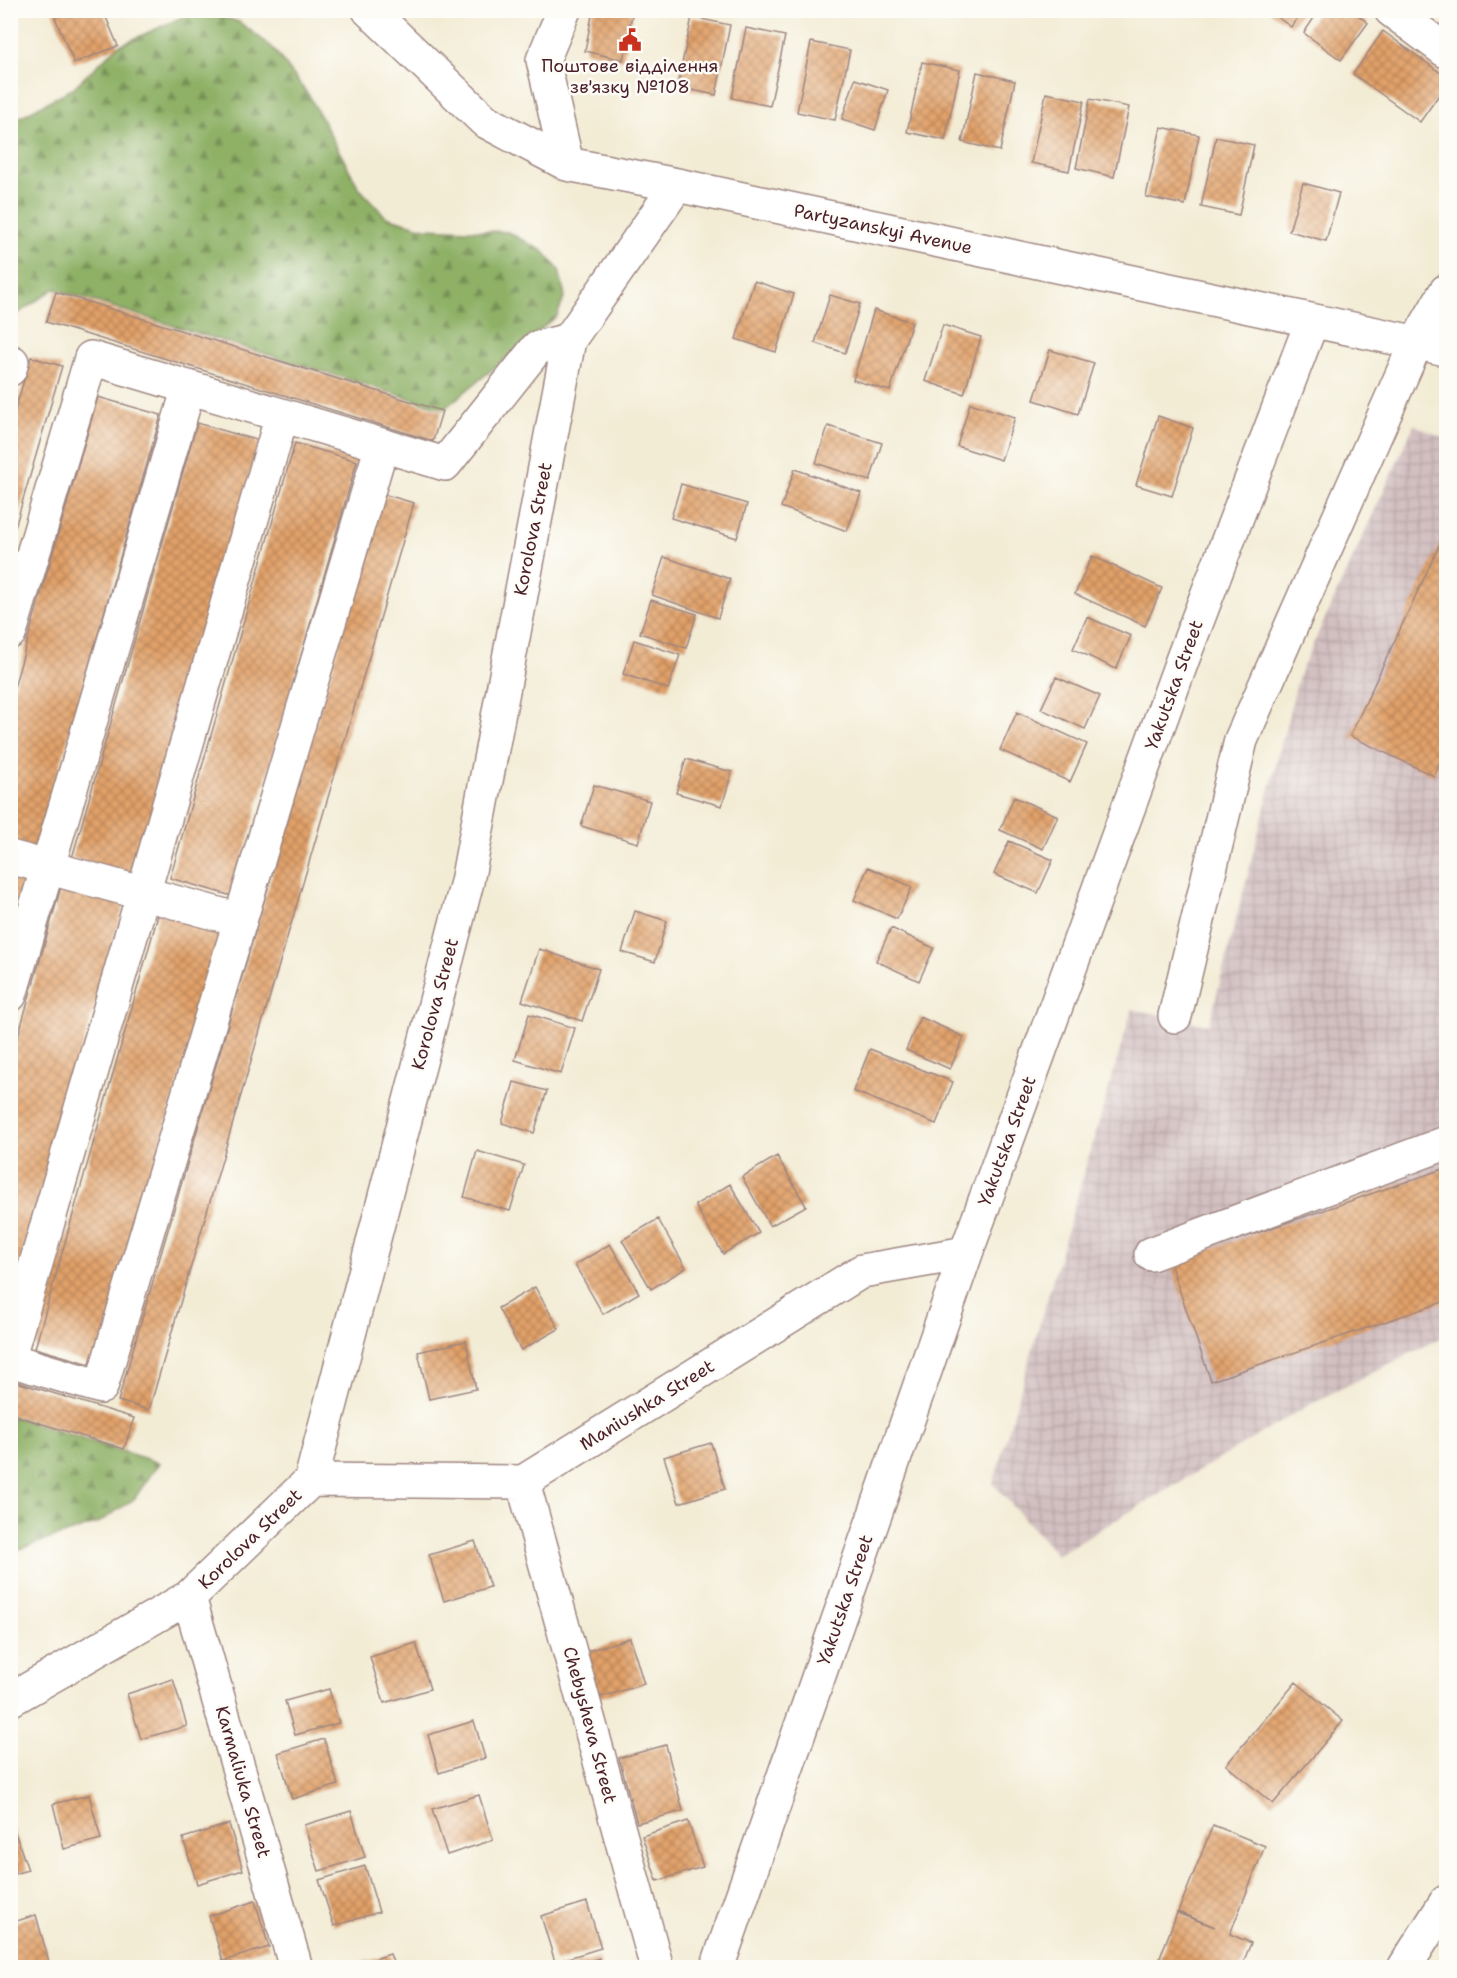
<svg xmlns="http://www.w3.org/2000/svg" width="1457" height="1978" viewBox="0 0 1457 1978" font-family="'Shantell Sans',sans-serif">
	<defs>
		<pattern id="industrial-grid" width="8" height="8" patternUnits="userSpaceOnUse" patternTransform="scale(1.5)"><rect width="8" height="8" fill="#d2bfc1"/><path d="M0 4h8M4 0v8" fill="none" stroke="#b6a4a6"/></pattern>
		<pattern id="forest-firs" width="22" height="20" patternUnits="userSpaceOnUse" patternTransform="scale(1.5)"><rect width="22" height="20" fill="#8eb166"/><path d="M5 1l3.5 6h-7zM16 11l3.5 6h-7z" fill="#768f54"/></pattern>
		<pattern id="building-cross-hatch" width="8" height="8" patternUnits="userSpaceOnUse" patternTransform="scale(1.5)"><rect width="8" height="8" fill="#e1a169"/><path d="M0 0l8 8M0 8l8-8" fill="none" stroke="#b88357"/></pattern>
	</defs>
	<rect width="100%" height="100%" fill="#fdfcf7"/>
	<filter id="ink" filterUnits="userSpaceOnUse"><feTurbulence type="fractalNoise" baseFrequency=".0167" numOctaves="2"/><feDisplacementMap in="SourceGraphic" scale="12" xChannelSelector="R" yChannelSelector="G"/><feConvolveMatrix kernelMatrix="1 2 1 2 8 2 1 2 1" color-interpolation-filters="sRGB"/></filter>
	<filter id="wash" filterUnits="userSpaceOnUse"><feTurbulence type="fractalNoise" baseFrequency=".008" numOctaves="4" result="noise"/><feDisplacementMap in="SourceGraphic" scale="24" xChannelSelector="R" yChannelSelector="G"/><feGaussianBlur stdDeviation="1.35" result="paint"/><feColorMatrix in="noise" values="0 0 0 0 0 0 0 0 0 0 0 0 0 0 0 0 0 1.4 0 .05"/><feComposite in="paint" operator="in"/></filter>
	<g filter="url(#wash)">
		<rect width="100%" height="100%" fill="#f3ecd5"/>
		<path fill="url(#industrial-grid)" d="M1414 425 1446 439V1335L1311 1404 1057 1555 993 1484 1132 1009 1209 1025 1299 675Z"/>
		<path fill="url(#forest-firs)" stroke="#6c6848" stroke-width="1.5" d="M198 10 239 22 272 47 310 97 359 188 386 217 425 228 508 232 543 251 559 270 565 296 557 316 444 409 54 289 11 318V122L72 89 118 46Z
			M11 1416 159 1463 134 1499 98 1523 11 1552Z"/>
		<g id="blocks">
			<path fill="url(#building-cross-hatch)" d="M52 10H103L118 46 74 63Z
				M593 10H633L623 60 585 51Z
				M1268 10H1303L1291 27Z
				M1319 10H1351L1368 23 1341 60 1304 33Z
				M692 17 730 25 716 95 677 87Z
				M746 28 785 36 770 106 732 98Z
				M1383 31 1446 77V85L1420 122 1353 74Z
				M811 42 850 50 835 120 797 112Z
				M922 62 960 70 945 140 907 132Z
				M977 72 1015 81 1000 151 962 142Z
				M855 79 888 90 875 130 842 119Z
				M1046 93 1084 101 1069 171 1031 163Z
				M1090 99 1129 107 1114 177 1076 168Z
				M1161 127 1199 135 1185 205 1146 197Z
				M1216 137 1254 145 1239 215 1201 207Z
				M1303 183 1339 193 1326 241 1289 231Z
				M754 281 794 294 776 352 736 339Z
				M56 292 442 411 433 441 46 322Z
				M830 295 860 304 845 353 815 343Z
				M874 310 912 322 890 391 853 380Z
				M943 325 981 337 964 394 925 381Z
				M1050 350 1094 363 1078 414 1034 400Z
				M31 357 62 366 11 541 10 427Z
				M98 397 161 415 36 850 10 842V701Z
				M970 403 1015 417 1001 460 957 446Z
				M1158 416 1193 428 1172 496 1136 485Z
				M197 423 260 441 135 876 72 858Z
				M828 426 882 443 870 481 816 463Z
				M295 443 357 461 232 896 170 878Z
				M795 469 861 493 847 531 781 507Z
				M681 484 747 504 737 538 671 518Z
				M383 494 414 503 149 1410 118 1401Z
				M1446 531V749L1434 776 1350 736Z
				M1092 556 1162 588 1145 626 1075 594Z
				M664 557 730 579 718 618 652 595Z
				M651 600 697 614 686 648 640 633Z
				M1087 617 1131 636 1116 669 1073 649Z
				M634 640 680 655 668 689 623 674Z
				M1056 677 1100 696 1085 729 1041 709Z
				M1017 712 1087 744 1070 782 1000 750Z
				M686 759 732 772 722 806 676 793Z
				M594 785 650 801 638 843 581 826Z
				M1014 797 1058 816 1043 849 1000 830Z
				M1009 841 1053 860 1038 893 994 874Z
				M868 867 912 887 897 919 854 900Z
				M10 873 27 878 11 932H10Z
				M61 887 124 905 10 1298V1064Z
				M635 911 667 921 655 962 622 952Z
				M159 912 222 931 97 1366 35 1348Z
				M891 928 934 948 919 981 876 961Z
				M539 949 599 969 582 1021 522 1001Z
				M529 1014 575 1028 561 1074 515 1060Z
				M920 1017 964 1037 950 1069 906 1050Z
				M870 1049 953 1082 936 1124 853 1091Z
				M514 1082 547 1091 534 1133 502 1123Z
				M477 1151 524 1165 510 1211 464 1197Z
				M777 1156 806 1206 770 1226 742 1177Z
				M1446 1168V1301L1211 1381 1170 1263Z
				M730 1184 759 1233 723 1254 695 1205Z
				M658 1219 686 1268 651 1289 622 1240Z
				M610 1244 639 1293 603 1314 575 1265Z
				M535 1287 559 1329 521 1350 498 1308Z
				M466 1341 476 1389 429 1399 418 1352Z
				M10 1380 134 1418 124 1449 10 1414Z
				M711 1443 725 1489 679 1503 664 1457Z
				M475 1541 490 1587 444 1601 429 1555Z
				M630 1638 644 1684 598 1698 584 1652Z
				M416 1643 430 1689 384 1703 370 1657Z
				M173 1679 187 1726 141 1739 127 1694Z
				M1296 1682 1343 1721 1273 1804 1226 1765Z
				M329 1689 339 1723 295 1735 285 1701Z
				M474 1721 485 1758 439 1773 428 1735Z
				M324 1739 338 1785 292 1799 278 1753Z
				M666 1745 683 1811 637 1823 619 1758Z
				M89 1795 101 1839 64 1849 53 1804Z
				M479 1795 493 1840 447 1855 432 1809Z
				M351 1811 365 1857 319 1871 304 1825Z
				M10 1818 28 1870 10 1875Z
				M688 1821 703 1867 657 1881 642 1836Z
				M229 1824 243 1870 197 1884 183 1838Z
				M1213 1825 1265 1846 1230 1934 1251 1943 1241 1968H1156L1177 1913 1215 1927 1178 1912Z
				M365 1866 379 1912 334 1926 319 1880Z
				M255 1901 269 1947 223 1961 209 1916Z
				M587 1902 601 1948 555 1962 541 1916Z
				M36 1915 49 1962 29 1968H10V1923Z
				M390 1954 395 1968H349V1967Z
				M599 1958 602 1968H570V1967Z"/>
		</g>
	</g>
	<g filter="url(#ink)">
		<use href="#blocks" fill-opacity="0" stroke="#9e8680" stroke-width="1.5"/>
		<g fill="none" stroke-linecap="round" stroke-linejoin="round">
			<g stroke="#9e8680" stroke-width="36">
				<path id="minor" d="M369 10 485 121 567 164 677 185 1446 349
					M564 10 543 60 567 164
					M1391 10 1446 51
					M10 369 12 362
					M10 632 91 358 445 464 537 348 569 340
					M10 857 240 920
					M10 995 189 387
					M1175 1016 1241 740 1416 343 1446 291
					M1151 1254 1446 1143
					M10 1353 282 415
					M10 1360 101 1387 382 445
					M311 1480 523 1482 862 1271 966 1253
					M523 1482 657 1968
					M189 1597 296 1968
					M10 1700 189 1597 311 1480 467 882 569 340 677 185
					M717 1968 966 1253 1183 658 1312 321
					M1404 1968 1446 1902"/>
			</g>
			<use href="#minor" stroke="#fff" stroke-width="33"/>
		</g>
	</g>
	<defs>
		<g id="civic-bare" transform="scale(1.8)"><path d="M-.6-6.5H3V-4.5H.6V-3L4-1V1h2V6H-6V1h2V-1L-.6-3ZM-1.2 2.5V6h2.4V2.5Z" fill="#c8321e" stroke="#fdfcf7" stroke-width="2.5" paint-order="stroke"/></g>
	</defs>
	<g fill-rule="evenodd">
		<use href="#civic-bare" x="630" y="40"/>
	</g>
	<g text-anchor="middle" stroke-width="5" stroke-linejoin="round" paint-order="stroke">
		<g font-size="18" fill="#4a1f2b" stroke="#fdfcf7">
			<text x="630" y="72">Поштове відділення<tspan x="630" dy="21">зв'язку №108</tspan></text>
		</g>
		<g font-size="18" fill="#4a1f2b" stroke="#fdfcf7">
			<text transform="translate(883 229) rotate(12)" y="6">Partyzanskyi Avenue</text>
			<text transform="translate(533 529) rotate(-79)" y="6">Korolova Street</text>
			<text transform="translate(1174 685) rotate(-70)" y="6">Yakutska Street</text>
			<text transform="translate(435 1004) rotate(-75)" y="6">Korolova Street</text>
			<text transform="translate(1007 1141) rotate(-70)" y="6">Yakutska Street</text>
			<text transform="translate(647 1405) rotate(-32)" y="6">Maniushka Street</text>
			<text transform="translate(250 1539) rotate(-44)" y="6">Korolova Street</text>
			<text transform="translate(845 1600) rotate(-71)" y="6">Yakutska Street</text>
			<text transform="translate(590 1725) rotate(75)" y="6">Chebysheva Street</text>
			<text transform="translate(243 1782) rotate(74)" y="6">Karmaliuka Street</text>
		</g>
	</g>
	<rect width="1457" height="1978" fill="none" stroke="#fdfcf7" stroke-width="36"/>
</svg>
